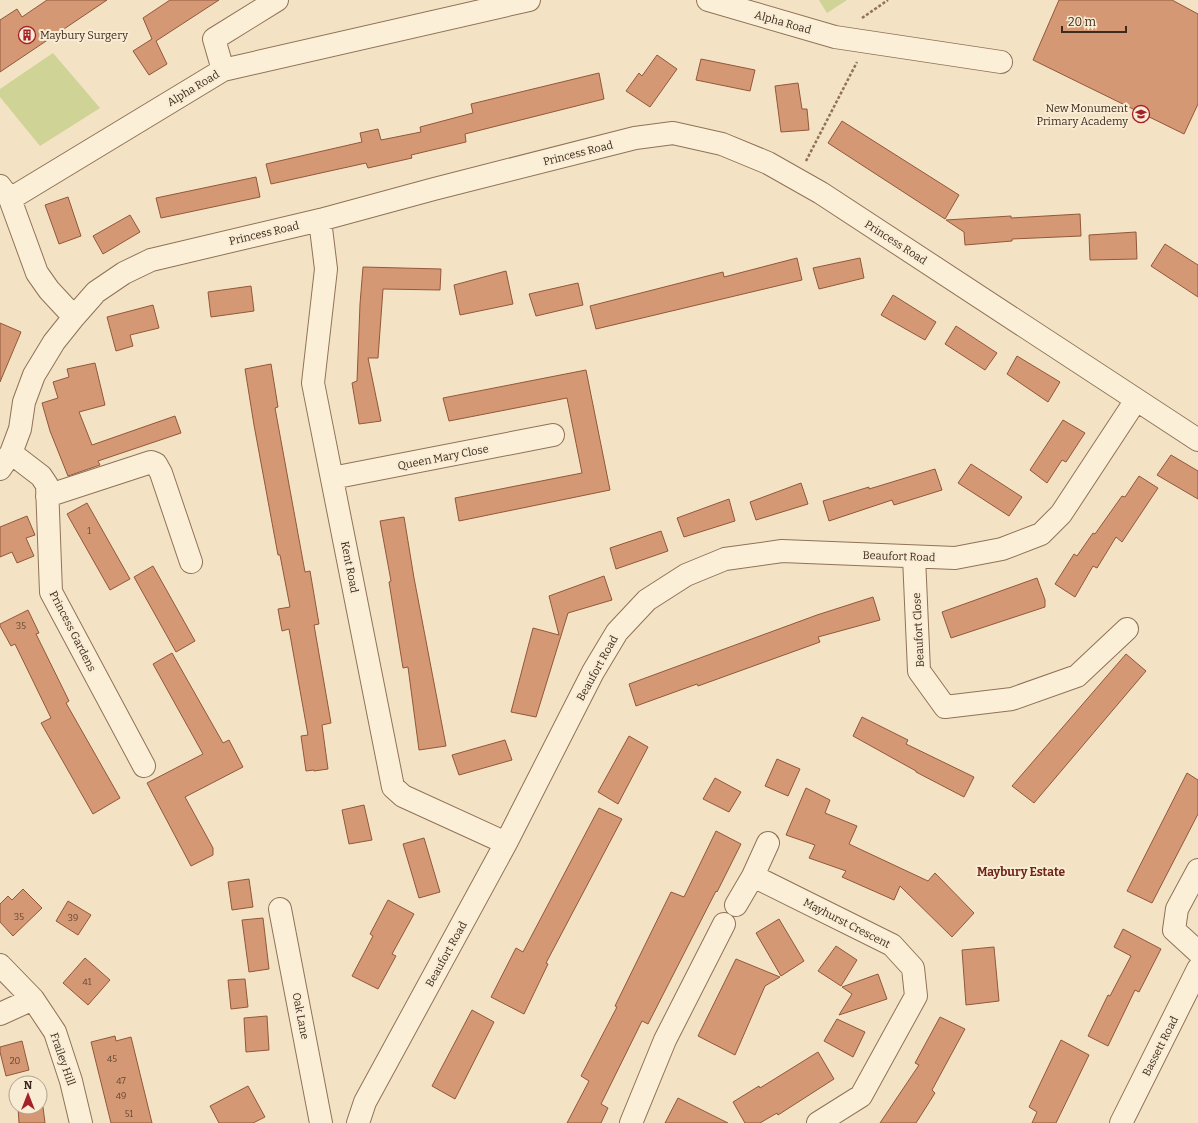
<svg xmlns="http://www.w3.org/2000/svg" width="1198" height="1123" viewBox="0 0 1198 1123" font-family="Bitter,serif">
	<rect width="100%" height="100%" fill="#f3e2c3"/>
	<path fill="#cfd395" d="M819 0H847L827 13Z
		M53 53 100 108 40 146 0 97V89Z"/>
	<path fill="#d59875" stroke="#92583a" d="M47 0H107L0 72V20L17 9 22 17Z
		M170 0H219L156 41 167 64 149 75 133 51 152 39 143 18Z
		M1059 0H1172L1198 14V104L1184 134 1033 60Z
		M657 55 677 69 650 107 626 91 639 73 642 76Z
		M701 59 755 70 750 91 696 80Z
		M599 73 604 99 465 134 466 142 411 155 412 158 368 168 366 163 271 184 266 164 362 142 360 133 378 129 381 140 421 132 420 127 473 113 471 104Z
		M798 83 802 109H807L809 130 781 132 775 86Z
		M842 121 959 195 945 219 828 143Z
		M256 177 260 197 161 218 156 198Z
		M68 197 81 236 59 244 45 205Z
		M1080 214 1081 236 1012 239V241L965 245 964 232 946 220 1011 216V218Z
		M130 215 140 232 103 254 93 236Z
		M1136 232 1137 259 1090 260 1089 235Z
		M1165 244 1198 265V297L1151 266Z
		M797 258 802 280 596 329 590 306 723 272 724 277Z
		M860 258 864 278 819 289 813 268Z
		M363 267 441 269 440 290 383 289 378 358H368L381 421 359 424 352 383 357 381 360 304Z
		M506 271 513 304 460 315 454 285Z
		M578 283 583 305 536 316 529 294Z
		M251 286 254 311 211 317 208 292Z
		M893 295 936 322 925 340 881 315Z
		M153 305 159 328 130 335 133 346 116 351 107 317Z
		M0 323 21 332 0 382Z
		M956 326 997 353 985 370 945 344Z
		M1017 356 1060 382 1048 402 1007 374Z
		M95 363 105 405 79 412 92 445 175 416 181 433 98 461 100 465 68 476 50 431 42 403 58 398 53 382 69 377 67 369Z
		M271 364 278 407 275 408 305 572 310 571 319 624 314 625 331 723 322 725 328 769 314 771V770L306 771 301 736 308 735 289 629 282 631 278 609 290 607 280 555H278L254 425 245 369Z
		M586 370 610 490 459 521 455 498 582 473 567 398 449 421 443 398Z
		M1063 420 1085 433 1066 462 1062 460 1047 483 1030 470Z
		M1171 455 1198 471V499L1157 475Z
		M971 464 1022 497 1009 516 958 483Z
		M935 469 942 490 894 505 892 500 829 521 823 501 869 487V489Z
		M1139 476 1158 488 1122 542 1116 537 1097 568 1093 566 1075 597 1055 584 1074 554 1077 556 1093 533 1095 534 1122 496 1125 497Z
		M801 483 808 504 756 520 750 502Z
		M729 499 735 521 684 537 677 518Z
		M87 503 130 579 110 590 67 514Z
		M27 516 35 535 26 538 34 556 17 563 12 552 0 557V527Z
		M404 517 414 578 446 746 419 750 408 667 403 668 389 582 391 581 380 521Z
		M661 531 668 551 616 569 610 548Z
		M153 566 195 641 176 652 134 577Z
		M604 576 612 600 568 613 536 717 511 712 533 628 559 635 549 596Z
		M1037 578 1045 600V607L951 638 942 612Z
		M873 597 880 620 818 637 820 642 698 686 697 684 636 706 629 684 817 615Z
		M28 610 39 633 36 634 69 701 66 703 120 798 93 814 41 723 51 718 15 644 11 646 0 626V624Z
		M172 653 223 743 229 740 243 767 185 797 213 848V855L191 866 147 783 203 754 153 664Z
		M1126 654 1146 671 1034 803 1012 786Z
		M862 717 908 740 906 744 974 777 964 797 916 772V771L853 736Z
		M629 736 648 747 618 804 598 792Z
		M505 740 512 760 459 775 452 755Z
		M777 759 800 769 788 796 765 786Z
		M1187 773 1198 780V814L1152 903 1127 891Z
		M715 778 741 792 729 812 703 799Z
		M806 788 830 800 825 813 857 826 849 844 928 881 935 873 974 913 952 937 900 886 894 900 842 877 846 871 809 858 815 845 786 835Z
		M364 805 372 840 349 844 342 810Z
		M599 808 622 819 546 963 548 964 524 1014 491 997 516 948 523 952Z
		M716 831 741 844 717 892 716 891 648 1024 642 1021 601 1104 608 1108 601 1123H567L589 1081 581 1076 617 1007 615 1006 671 892 684 897Z
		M424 838 440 892 419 898 403 844Z
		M249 879 253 907 232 910 228 882Z
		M23 889 42 908 13 936 0 922V904L8 896 12 900Z
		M388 900 414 914 392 954 396 956 378 989 352 976 373 936 370 934Z
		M68 901 91 915 78 935 56 921Z
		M263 918 269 969 249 972 242 920Z
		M779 919 804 961 781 976 756 933Z
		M1123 929 1161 949 1139 992 1135 990 1108 1046 1088 1036 1108 995 1110 996 1131 956 1114 947Z
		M836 946 857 960 841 986 818 971Z
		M994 947 999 1001 966 1005 962 950Z
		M85 958 110 980 88 1005 63 983Z
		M736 959 780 977 765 986 735 1055 698 1036Z
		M878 974 887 999 839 1015 852 994 842 987Z
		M245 979 248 1007 231 1009 228 980Z
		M472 1010 494 1022 455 1099 432 1086Z
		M267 1016 269 1050 246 1052 244 1018Z
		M940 1017 965 1029 932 1090 935 1093 916 1123H880L919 1065 915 1063Z
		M837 1019 865 1032 853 1057 824 1041Z
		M115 1036 116 1041 131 1037 152 1123H111L91 1042Z
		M1061 1040 1089 1055 1056 1123H1032L1037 1112 1029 1107Z
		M22 1041 29 1070 6 1076 0 1052V1047Z
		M818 1052 834 1079 778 1115 777 1113 760 1123H745L733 1102 759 1086 760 1088Z
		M248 1086 265 1117 253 1123H219L210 1106Z
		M678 1098 728 1123H665Z
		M18 1107H43L45 1123H19Z"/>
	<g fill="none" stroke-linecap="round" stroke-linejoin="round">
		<g stroke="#907257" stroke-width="24">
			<path id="minor" d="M708 0 835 37 1001 62
				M223 70 214 39 277 0
				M0 186 10 199 37 273 49 290 74 317
				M10 199 223 70 529 0
				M320 220 326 269 313 383 393 787 403 796 506 843
				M11 453 41 476 47 485 51 592 144 766
				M0 469 11 453 20 429 24 402 34 375 54 342 74 317 96 292 124 273 151 260 320 220 434 189 635 138 673 133 722 144 768 163 821 193 1198 440
				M332 478 553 435
				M47 496 151 462 156 464 161 473 191 562
				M914 557 919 671 945 707 1012 699 1077 676 1127 629
				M1198 870 1177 909 1174 930 1198 952
				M753 876 768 843
				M736 905 753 876 892 945 913 968 916 996 861 1096 818 1123
				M280 909 321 1123
				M0 965 33 999 55 1032 71 1081 81 1123
				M0 1014 33 999
				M358 1123 365 1102 506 843 593 672 617 632 647 600 686 575 725 559 782 551 955 558 1002 549 1041 534 1061 514 1136 400
				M631 1123 665 1040 724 924
				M1121 1123 1198 969"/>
		</g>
		<path stroke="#907257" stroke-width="2.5" stroke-dasharray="3 2" stroke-linecap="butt" d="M862 18 888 0
			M806 161 857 62"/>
		<use href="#minor" stroke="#fcefd8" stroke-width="22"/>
	</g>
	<defs>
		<g id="building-ring" transform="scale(0.9)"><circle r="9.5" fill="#f9ecd4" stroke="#a62029" stroke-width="1.5"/><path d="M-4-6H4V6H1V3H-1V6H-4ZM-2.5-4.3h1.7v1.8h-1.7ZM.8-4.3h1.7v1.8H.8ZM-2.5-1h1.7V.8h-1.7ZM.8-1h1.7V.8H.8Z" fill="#a62029"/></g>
		<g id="school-ring" transform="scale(0.9)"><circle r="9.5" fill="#f9ecd4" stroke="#a62029" stroke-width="1.5"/><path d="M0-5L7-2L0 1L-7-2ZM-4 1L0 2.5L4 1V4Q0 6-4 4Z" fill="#a62029"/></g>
	</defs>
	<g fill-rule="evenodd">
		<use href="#building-ring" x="27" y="35"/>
		<use href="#school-ring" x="1141" y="114"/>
	</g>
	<g text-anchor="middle" stroke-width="4" stroke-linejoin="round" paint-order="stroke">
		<g font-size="9" fill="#644633">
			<text x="89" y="534">1</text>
			<text x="21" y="629">35</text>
			<text x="19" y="920">35</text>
			<text x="73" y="921">39</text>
			<text x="87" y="985">41</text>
			<text x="112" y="1062">45</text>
			<text x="15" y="1064">20</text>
			<text x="121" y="1084">47</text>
			<text x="121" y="1099">49</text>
			<text x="129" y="1117">51</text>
		</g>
		<g font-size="11" fill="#3e2b1d" stroke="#f9ecd4">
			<text transform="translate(783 22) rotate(16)" y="4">Alpha Road</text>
			<text transform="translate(193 88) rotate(-31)" y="4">Alpha Road</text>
			<text transform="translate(578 153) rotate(-14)" y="4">Princess Road</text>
			<text transform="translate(264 233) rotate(-13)" y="4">Princess Road</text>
			<text transform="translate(896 242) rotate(33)" y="4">Princess Road</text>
			<text transform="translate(443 457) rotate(-11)" y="4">Queen Mary Close</text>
			<text transform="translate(899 556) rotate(2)" y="4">Beaufort Road</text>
			<text transform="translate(350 567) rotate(79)" y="4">Kent Road</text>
			<text transform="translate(918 630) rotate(-93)" y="4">Beaufort Close</text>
			<text transform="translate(73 631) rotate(63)" y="4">Princess Gardens</text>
			<text transform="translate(597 668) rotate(-61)" y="4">Beaufort Road</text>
			<text transform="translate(847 923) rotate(27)" y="4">Mayhurst Crescent</text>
			<text transform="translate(446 954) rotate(-61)" y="4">Beaufort Road</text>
			<text transform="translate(301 1016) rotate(79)" y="4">Oak Lane</text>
			<text transform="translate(1160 1046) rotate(-63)" y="4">Bassett Road</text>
			<text transform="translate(63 1059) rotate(71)" y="4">Frailey Hill</text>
		</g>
		<g font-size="11" fill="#3e2b1d" stroke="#f9ecd4" text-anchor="start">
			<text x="40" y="39">Maybury Surgery</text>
			<text x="1128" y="112" text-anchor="end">New Monument<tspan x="1128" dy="13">Primary Academy</tspan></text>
		</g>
		<g font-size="12" font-weight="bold" fill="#702517" stroke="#f9ecd4">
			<text x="1021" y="876">Maybury Estate</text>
		</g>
	</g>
	<g transform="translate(28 1095)"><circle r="19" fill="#f9ecd4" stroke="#ae9f8b"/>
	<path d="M0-3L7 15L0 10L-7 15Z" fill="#a62029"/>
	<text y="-6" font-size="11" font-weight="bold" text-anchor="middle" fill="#3e2b1d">N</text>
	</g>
	<path d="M1062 26v6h64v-6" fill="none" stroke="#3e2b1d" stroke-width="2"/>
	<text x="1068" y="26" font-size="12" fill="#3e2b1d" stroke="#f9ecd4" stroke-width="3" paint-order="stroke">20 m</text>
</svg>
